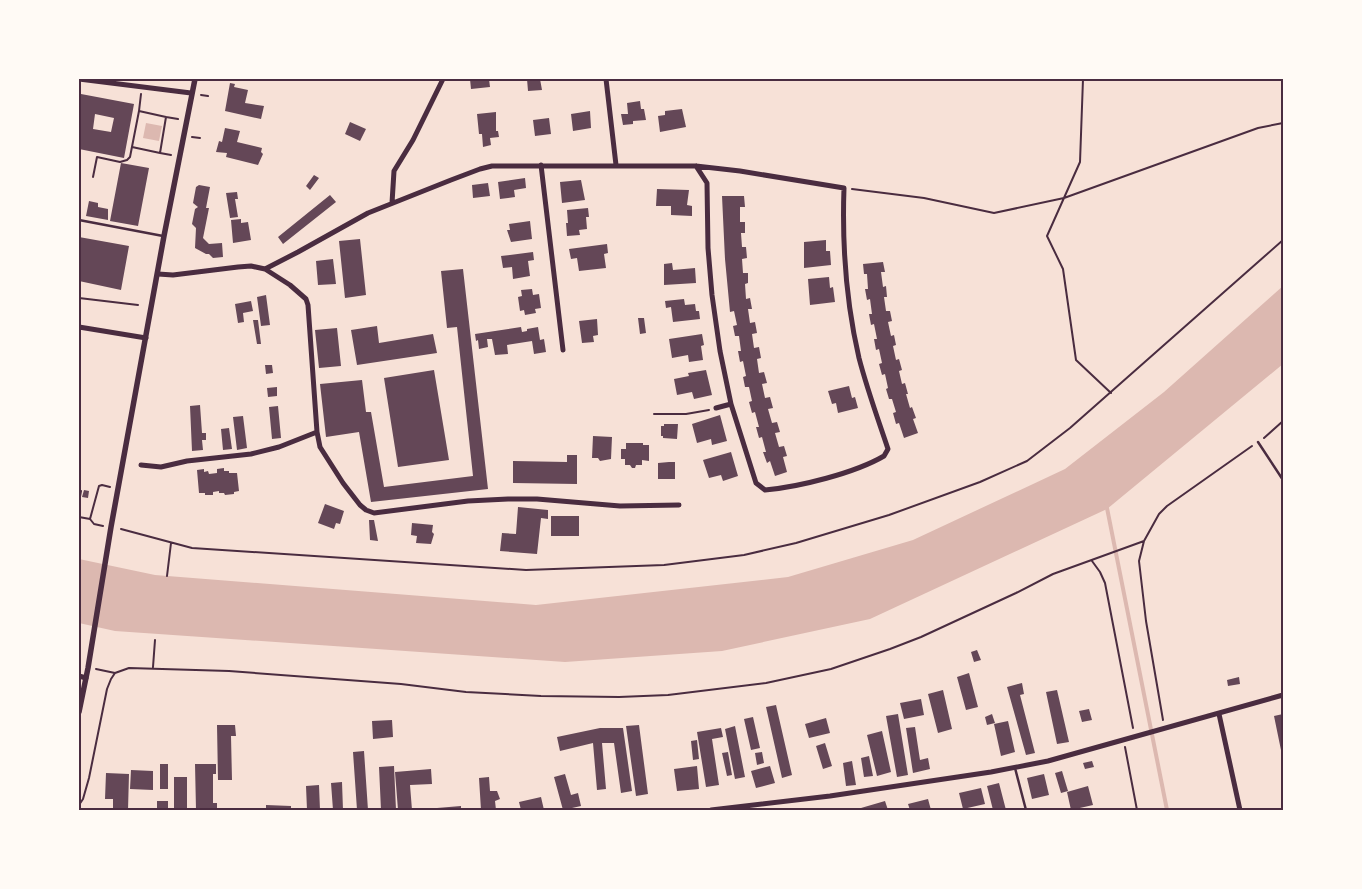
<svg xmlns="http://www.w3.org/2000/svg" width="1362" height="889" viewBox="0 0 1362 889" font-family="Montserrat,sans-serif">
	<rect width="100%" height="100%" fill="#f7e1d7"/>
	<path fill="#dcb8b0" d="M146 123 162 126 159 141 143 138Z
		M1283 286V364L1107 509 870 619 722 651 565 662 115 631 79 623V559L155 575 536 605 788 577 913 540 1065 469 1164 392Z"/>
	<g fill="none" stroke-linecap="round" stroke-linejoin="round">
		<path stroke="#dcb8b0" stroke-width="4" d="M1106 503 1167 810"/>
	</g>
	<path fill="#644757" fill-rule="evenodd" d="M470 79H489L490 87 471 89Z
		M527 79H540L542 90 528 91Z
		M230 83 235 84 234 87 248 90 245 103 264 106 261 119 225 111Z
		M81 94 134 104 124 158 79 149V108ZM95 114 114 118 111 132 93 129Z
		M640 101 641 109H644L646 120 633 121V124L623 125 621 114H628L627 103Z
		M682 109 686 127 660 132 658 116 665 115V111Z
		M590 111 591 128 573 131 571 114Z
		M496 112V131H498L499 137 490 138 491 145 483 147 482 134H479L477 114Z
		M549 118 551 134 535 136 533 120Z
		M350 122 366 129 360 141 345 134Z
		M225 128 240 131 237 142 262 148 261 152 263 154 258 165 226 157 227 153 216 152 219 141 222 142Z
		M121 163 149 168 138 226 110 221Z
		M314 175 319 178 310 190 306 186Z
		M525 178 526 188 514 190 515 197 500 199 498 182Z
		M581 180 585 200 562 203 560 182Z
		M488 183 490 196 473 198 472 185Z
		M199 185 210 187 206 208H209L203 238 209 244 222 243 223 257 213 258 209 254H206L195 248 196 228 192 224 195 209 198 207 193 203 196 187Z
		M657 189 689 190 687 205 692 206V216L671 215V206H656Z
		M237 192 238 199H235L238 217 230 218 226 193Z
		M330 195 336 202 283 244 278 237Z
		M722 196H744L745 207H740V222H745V233H741L742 247H746L747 258 742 259 743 273H748V283L745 284 746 299 750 298 752 309H748L750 323 755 322 757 333 752 334 754 348 759 347 761 358 757 359 759 373 764 372 767 383 762 384 765 398 770 397 773 408 768 409 772 423 777 422 780 432 775 433 779 447 784 446 787 456 783 457 787 472 775 476 770 461 767 463 763 452H766L762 437 759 438 756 427H759L755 412 752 413 749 402 752 401 749 387H745L743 377 746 376 743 361 740 362 738 351H741L739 336H735L733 326 737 325 734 311 730 312 725 259Z
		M89 201 98 203V207L108 209V220L86 216Z
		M588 208 589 217H586L587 229 579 230 580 235 567 236 566 223H568L567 210Z
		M241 219V223L248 222 251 240 233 243 231 220Z
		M530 221 532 239 511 242 507 230H510L509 224Z
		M79 237 129 246 121 290 79 281Z
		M360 239 366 295 345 298 339 241Z
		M826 240V251H830L831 265 804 268V242Z
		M607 244 608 253 604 254 606 268 579 271 577 258 571 259 569 249Z
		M533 252 534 260 528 261 530 276 513 279 512 267 503 268 501 256Z
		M333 259 336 284 318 285 316 261Z
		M883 262 885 272H881L883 287 886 286 887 297H884L886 311H890L892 321 888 322 891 336 894 335 896 345 893 346 896 360 899 359 902 370 899 371 902 384 905 383 908 394H906L910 408 912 407 916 418 913 419 918 433 904 438 899 423 896 424 893 413 896 412 892 399H889L886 389 888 388 885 374 882 375 879 364 882 363 879 349 876 350 874 339H877L874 324 871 325 869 314H872L870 299 867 300 865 289H868L867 274H864L863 264Z
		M672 263 673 270 695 268 696 283 664 285V264Z
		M463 269 488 489 371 502 359 432 326 437 320 384 362 380 366 412H371L384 487 473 476 457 327 447 328 441 271Z
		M829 277 830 288 833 287 835 302 810 305 808 279Z
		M532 289 533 295 539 294 541 308 535 309 536 313 525 315 524 310 520 311 518 297 522 296 521 290Z
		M266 295 270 325 261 326 257 297Z
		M684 299 685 305 695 304 696 311H699L700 319 673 322 671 307 666 308 665 301Z
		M251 301 253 311 243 313 244 322 238 323 235 304Z
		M638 318H644L646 333 640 334Z
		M597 319 598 335 593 336 594 342 582 343 579 321Z
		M253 320H258L261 344H257Z
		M377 326 379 343 433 334 437 353 357 365 351 330Z
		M521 327 522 332 527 331V329L538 327 540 340 544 339 546 352 534 354 532 341 507 345 508 354 495 355 492 339H487L488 347 479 349 478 340 476 341 475 334Z
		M337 328 341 366 319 368 315 330Z
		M702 334 704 345 701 346 703 360 689 362 688 355 672 358 669 339Z
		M265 365H272L273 373 266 374Z
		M434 370 449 460 398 467 384 378Z
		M706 370 712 395 694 399 692 392 677 395 674 379 689 376 688 373Z
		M849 386 852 398 855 397 858 408 838 413 836 403 832 404 828 391Z
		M277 387V396L268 397 267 388Z
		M200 405 202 433H206V440H202L203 450 192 451 190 406Z
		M278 406 281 438 272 439 269 407Z
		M720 415 727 441 712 445 711 439 697 443 692 424Z
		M243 416 247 448 237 450 233 417Z
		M664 424H678L677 439 663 438V436H661V426H664Z
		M229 428 232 449 223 450 221 429Z
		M593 436 612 437 611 459 600 461 598 458H592Z
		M626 443H643V445H649V461L642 460V465H636L635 468H632L630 465H625V459H621V449H626Z
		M731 452 738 476 723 481 721 475 709 478 703 460Z
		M567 455H577V484L513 483V461L567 462Z
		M669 462H675V479H658V463Z
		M224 468V471H229V473H237L239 491 234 492V494L225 495 224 493H219V491L213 492V495H205V493H199L197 470 204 469V472L208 471 209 474 217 473V469Z
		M84 490 89 491 88 498 82 497Z
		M325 504 344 511 340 524 336 523 334 529 318 523Z
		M518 507 548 510V519L541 518 537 554 500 551 502 533 516 534Z
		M551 516H579V536H551Z
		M369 520H374L378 541 370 540Z
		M412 523 433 525 432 532 434 534 431 544 416 543 417 536 411 535Z
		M977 650 981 660 974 662 971 652Z
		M969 673 978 707 966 710 957 677Z
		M1239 677 1240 684 1228 686 1227 680Z
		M1022 683 1024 694 1020 695 1035 753 1026 755 1007 687Z
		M943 690 952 729 938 733 928 694Z
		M1057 690 1069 742 1057 744 1046 692Z
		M921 699 924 715 904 719 900 703Z
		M776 705 792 775 782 778 766 707Z
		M1089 709 1092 720 1082 722 1079 711Z
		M898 714 908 775 897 777 886 716Z
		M992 714 995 723 987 725 985 717Z
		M1283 714V755H1282L1274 716Z
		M753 717 760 748 751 750 744 719Z
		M826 718 830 733 809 738 805 724Z
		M392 720 393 737 373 739 372 721Z
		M1008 721 1015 752 1001 756 994 724Z
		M217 725H235L236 736H231L232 780H218Z
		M639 725 648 794 636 796 626 726Z
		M735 726 745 777 735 779 725 729Z
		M915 727 920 760 928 758 930 769 913 773 906 728Z
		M600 728H623L632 791 621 793 614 743H602L606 789 597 790 593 743 560 751 557 737Z
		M721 728 723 737 712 739 719 785 706 787 697 732Z
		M882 731 891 772 877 776 867 735Z
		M697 740 699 759 693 760 691 741Z
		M825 743 832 766 823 769 816 746Z
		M364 751 368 810H357L353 752Z
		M728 752 732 775 727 776 722 753Z
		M762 752 764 763 757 765 755 753Z
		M869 756 873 776 864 777 861 758Z
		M852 761 856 785 846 786 843 763Z
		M1092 761 1094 767 1085 769 1083 763Z
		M160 764H168V789H160Z
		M195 764H216V774H213V803H217V810H196Z
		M394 766 396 810H381L379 767Z
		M697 766 699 789 677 791 674 769Z
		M770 766 775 783 756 788 751 771Z
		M431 769 432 784 410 785 412 810H398L395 772Z
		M131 770 153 771V790L130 789Z
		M1062 771 1068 791 1061 793 1055 773Z
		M106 773 129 774 128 810H113V799H105Z
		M565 774 571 795 578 793 581 806 563 810 554 777Z
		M1044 774 1049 795 1032 799 1027 778Z
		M174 777H187V810H174Z
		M489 777 490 791H497L500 799 495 801 496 810H481L479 778Z
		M342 782 343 810H333L331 783Z
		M999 783 1006 810H993L987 786Z
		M319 785 320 810H307L306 786Z
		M1088 786 1093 805 1071 810 1067 792Z
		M981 788 985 804 963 809 959 793Z
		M541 797 544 810H521L519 802Z
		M928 799 931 810H910L908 804Z
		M157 801H168V810H157Z
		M885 801 888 810H862L861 808Z
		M266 805 291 806V810H266Z
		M461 806V810H437V808Z"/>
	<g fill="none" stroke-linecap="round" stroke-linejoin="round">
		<path stroke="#4a2c40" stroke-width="2" d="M1083 79 1080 162 1047 236 1063 269 1076 360 1111 393
			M201 95 208 96
			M139 111 141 94
			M166 117 178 119
			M192 137 200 138
			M160 153 171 155
			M93 177 97 157 120 162 127 160 130 157 139 111 166 117 160 153 132 147
			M852 189 924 198 994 213 1064 198 1258 128 1283 123
			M79 298 138 305
			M654 414H686L709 410
			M1264 438 1283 421
			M79 502 81 491
			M79 517 90 519 94 524 103 526
			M90 519 99 486 102 485 110 487
			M121 529 192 548 526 570 664 565 744 555 796 543 889 515 980 482 1027 461 1070 428 1283 240
			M1092 561 1100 572 1105 583 1133 728
			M167 576 171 543
			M153 667 155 640
			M96 669 115 673
			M1163 720 1146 621 1139 561 1144 541 1159 514 1167 506 1252 446
			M1125 747 1137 810
			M79 805 83 799 89 778 107 689 111 679 115 673 129 668 229 671 401 684 466 692 541 696 619 697 668 695 766 683 831 669 890 649 921 637 1016 593 1053 574 1144 541"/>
		<path stroke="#4a2c40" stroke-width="2.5" d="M79 220 163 236
			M1258 442 1283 480
			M1015 768 1026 810"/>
		<path stroke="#4a2c40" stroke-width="5" d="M79 79 191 93
			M606 79 616 165
			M541 165 563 350
			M392 203 394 171 413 140 443 79
			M265 269 298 252 368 213 451 180 480 169 492 166H696L740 171 844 188C842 245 846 302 859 358 867 389 878 419 888 449L884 456C855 473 799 487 765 490L756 483 731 404 720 351 712 295 708 248 707 183 696 166
			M158 274 173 275 238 267 251 266 265 269 290 285 306 299 308 305 317 432 320 447 343 483 360 505 366 510 374 513 468 501 508 499H537L620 506 679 505
			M79 327 146 338
			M716 408 731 404
			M141 465 161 467 187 461 251 454 279 447 317 432
			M79 676 86 678
			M1219 714 1240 810
			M711 810 830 796 991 772 1048 761 1283 695"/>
		<path stroke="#4a2c40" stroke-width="5.5" d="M79 712 88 668 111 527 164 236 195 79"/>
	</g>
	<rect width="1362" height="889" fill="none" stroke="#fffaf5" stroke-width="160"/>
	<rect x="80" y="80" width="1202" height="729" fill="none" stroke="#4a2c40" stroke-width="2"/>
</svg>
